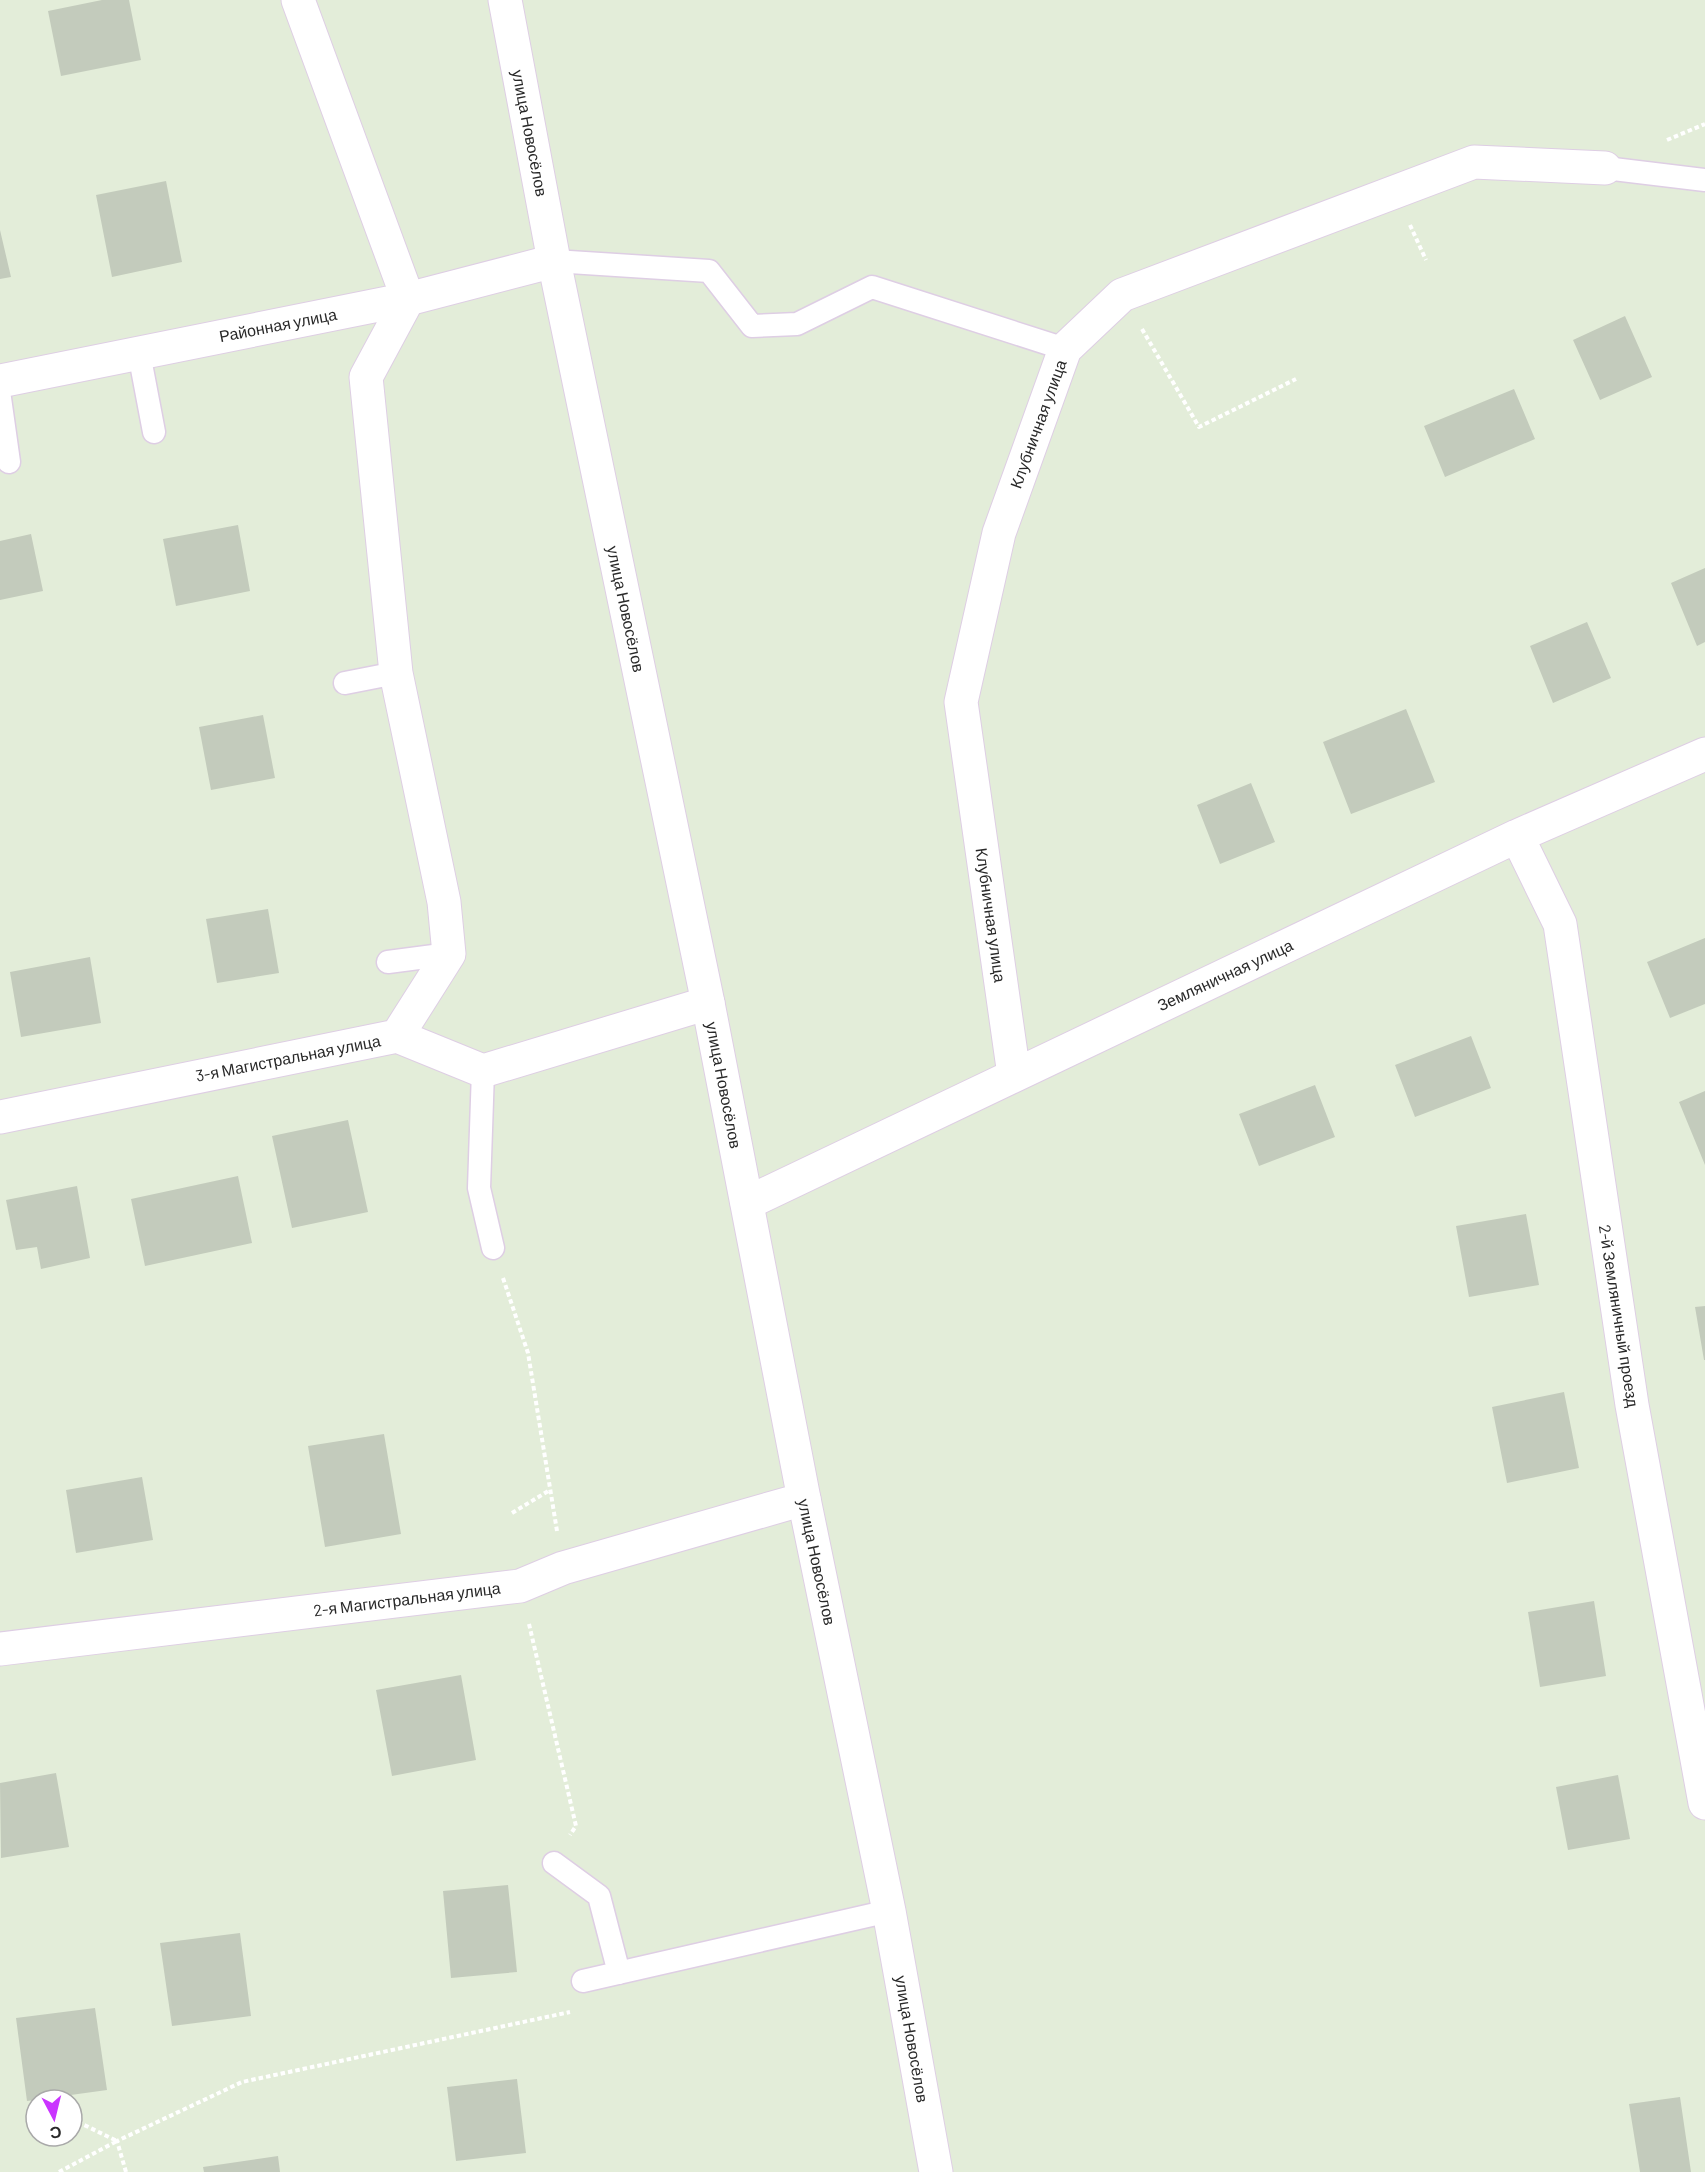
<svg xmlns="http://www.w3.org/2000/svg" width="1705" height="2172" viewBox="0 0 1705 2172" font-family="Barlow,sans-serif">
	<rect width="100%" height="100%" fill="#e3edd9"/>
	<path fill="#c3cbbc" d="M102 0H129L141 60 61 76 48 11Z
		M166 181 182 262 112 277 96 195Z
		M0 230 11 277 0 279Z
		M1625 316 1652 377 1600 400 1573 340Z
		M1514 389 1535 439 1445 477 1424 426Z
		M238 525 250 591 176 606 163 539Z
		M31 534 43 591 0 600V541Z
		M1705 568V642L1697 646 1671 583Z
		M1587 622 1611 678 1553 703 1530 646Z
		M1406 709 1435 782 1351 814 1323 742Z
		M263 715 275 778 211 790 199 727Z
		M1251 783 1275 842 1220 864 1197 805Z
		M268 909 279 973 217 983 206 919Z
		M1705 938V1004L1670 1018 1647 962Z
		M90 957 101 1023 21 1037 10 972Z
		M1471 1036 1491 1088 1415 1117 1395 1065Z
		M1315 1085 1335 1137 1259 1166 1239 1114Z
		M1705 1091V1165L1679 1102Z
		M348 1120 368 1212 292 1228 272 1136Z
		M238 1176 252 1243 145 1266 131 1199Z
		M77 1186 90 1258 41 1269 37 1247 16 1250 6 1200Z
		M1526 1214 1539 1285 1469 1297 1456 1226Z
		M1705 1306V1360H1704L1695 1307Z
		M1564 1392 1579 1468 1507 1483 1492 1407Z
		M384 1434 401 1534 325 1547 308 1446Z
		M142 1477 153 1540 76 1553 66 1490Z
		M1594 1601 1606 1676 1540 1687 1528 1612Z
		M461 1675 476 1760 392 1776 376 1690Z
		M56 1773 69 1847 1 1858 0 1783Z
		M1618 1775 1630 1839 1568 1850 1556 1787Z
		M508 1885 517 1972 451 1978 443 1891Z
		M240 1933 251 2016 172 2026 160 1943Z
		M95 2008 107 2090 27 2101 16 2018Z
		M517 2079 526 2153 456 2161 447 2087Z
		M1680 2097 1691 2172H1640L1629 2104Z
		M278 2156 280 2172H204L203 2167Z"/>
	<g fill="none" stroke-linecap="round" stroke-linejoin="round">
		<g stroke="#decee4" stroke-width="25">
			<path id="service" d="M1605 168 1705 180
				M554 261 709 271 752 326 797 324 872 287 1065 349
				M139 353 154 432
				M0 398 9 462
				M345 683 396 673
				M388 962 449 954
				M483 1071 479 1188 493 1248
				M554 1863 599 1896 619 1973
				M583 1981 889 1911"/>
		</g>
		<g stroke="#decee4" stroke-width="35">
			<path id="minor" d="M298 0 408 299 366 377 396 673 444 902 449 954 397 1036
				M0 381 408 299 554 261
				M1517 836 1560 924 1632 1405 1705 1803
				M1014 1075 961 702 999 533 1065 349 1122 295 1474 162 1605 168
				M0 1117 397 1036 483 1071 708 1003
				M747 1203 1517 836 1705 754
				M0 1649 520 1586 563 1568 804 1499"/>
		</g>
		<g stroke="#decee4" stroke-width="35">
			<path id="tertiary" d="M505 0 554 261 708 1003 804 1499 889 1911 936 2172"/>
		</g>
		<path stroke="#fff" stroke-width="4" stroke-dasharray="4.5 3" stroke-linecap="butt" d="M1667 140 1705 124
			M1410 225 1426 260
			M1142 329 1199 427 1296 379
			M503 1278 528 1353 557 1531
			M512 1513 550 1490
			M529 1624 576 1826 570 1835
			M59 2172 117 2141 72 2119
			M126 2172 117 2141 242 2082 570 2012"/>
		<use href="#service" stroke="#fff" stroke-width="22"/>
		<use href="#minor" stroke="#fff" stroke-width="33"/>
		<use href="#tertiary" stroke="#fff" stroke-width="33"/>
	</g>
	<g text-anchor="middle" stroke-width="4.5" stroke-linejoin="round" paint-order="stroke">
		<g font-size="16" fill="#292929" stroke="#fff">
			<text transform="translate(530 133) rotate(79)" y="6">улица Новосёлов</text>
			<text transform="translate(278 325) rotate(-11)" y="6">Районная улица</text>
			<text transform="translate(1038 424) rotate(-70)" y="6">Клубничная улица</text>
			<text transform="translate(626 609) rotate(78)" y="6">улица Новосёлов</text>
			<text transform="translate(991 915) rotate(82)" y="6">Клубничная улица</text>
			<text transform="translate(1225 975) rotate(-25)" y="6">Земляничная улица</text>
			<text transform="translate(288 1058) rotate(-11)" y="6">3-я Магистральная улица</text>
			<text transform="translate(724 1085) rotate(79)" y="6">улица Новосёлов</text>
			<text transform="translate(1619 1316) rotate(81)" y="6">2-й Земляничный проезд</text>
			<text transform="translate(817 1562) rotate(78)" y="6">улица Новосёлов</text>
			<text transform="translate(407 1599) rotate(-7)" y="6">2-я Магистральная улица</text>
			<text transform="translate(912 2039) rotate(80)" y="6">улица Новосёлов</text>
		</g>
	</g>
	<g transform="translate(54 2118) rotate(173)"><circle r="28" fill="#ffffff" stroke="#a9a9a9" stroke-width="1.5"/>
	<path d="M0-4.5L10 22L0 15L-10 22Z" fill="#ca34ff"/>
	<text y="-9" font-size="16" font-weight="bold" text-anchor="middle" fill="#292929">С</text>
	</g>
</svg>
